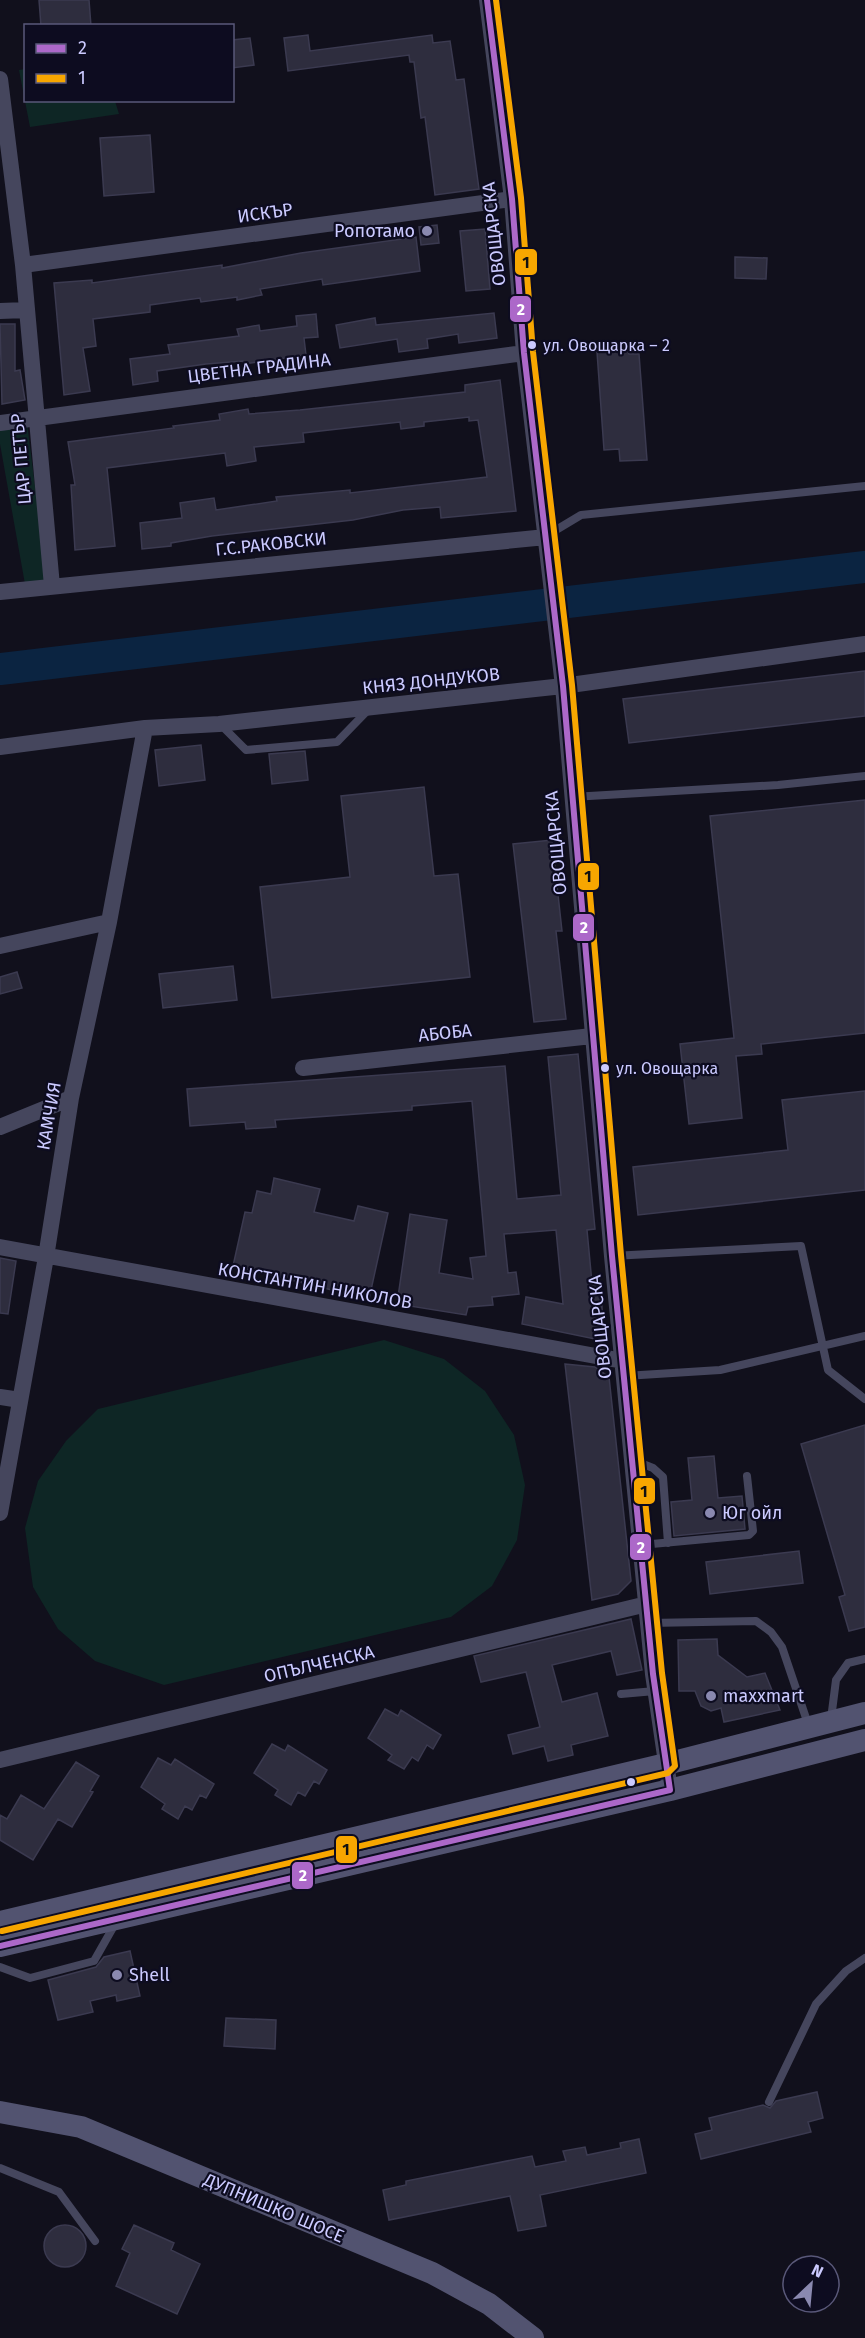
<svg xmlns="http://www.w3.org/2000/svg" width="865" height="2338" viewBox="0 0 865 2338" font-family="'Fira Sans',sans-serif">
	<rect width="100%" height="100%" fill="#11101c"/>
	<path fill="#0e2625" d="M25 69 26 100 115 101 119 114 30 127 19 70Z
		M27 423 47 581 25 584 0 444V427Z
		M384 1340 444 1359 485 1391 514 1435 525 1485 517 1540 492 1586 451 1617 164 1685 95 1661 58 1629 33 1587 25 1528 38 1481 66 1441 98 1409Z"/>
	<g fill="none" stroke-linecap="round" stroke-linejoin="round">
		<path stroke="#0b2441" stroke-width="32" d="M0 669 865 567"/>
	</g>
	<path fill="#2e2d3e" stroke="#3b3a50" stroke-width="1.5" d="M39 0H89L91 26H41Z
		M308 35 310 51 432 35 433 43 450 41 456 80 464 79 479 189 435 195 425 117 421 118 414 62H410L409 55 288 71 284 38Z
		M250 38 254 65 232 68V40Z
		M150 135 154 192 104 196 100 138Z
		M437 225 439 243 421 245 419 227Z
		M485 229 490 289 466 291 460 231Z
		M416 237 420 271 323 285 322 279 260 289 262 295 237 300V297L201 302 200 298 150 305V312L93 319 96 346 83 348 90 391 64 395 54 283 92 280V283L222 265V268L301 253Z
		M735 257 767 258 766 279 735 278Z
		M494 313 497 338 459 343 458 334 427 339 428 348 399 352 397 339 340 348 336 325 375 318 376 325Z
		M316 314 318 337 304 338 306 355 244 364 243 361 206 364 157 371 158 381 133 385 130 359 170 354 168 345 239 336 237 329 259 325 260 331 297 326 296 316Z
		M0 324H15V371L20 370 25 400 2 404Z
		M628 350 629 354H639L647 460 620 461 619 449 604 450 597 352Z
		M500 380 516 511 441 518 440 507 403 510 353 520 212 536 171 543V546L142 549 140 523 182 518 180 503 214 498 216 510 277 501 276 497 350 490V493L487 477 478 420 469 421V417L424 422V426L401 429 400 422 303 433 304 442 254 447 256 461 227 466 225 453 107 468 115 546 75 550 71 485H75L68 442 174 428 173 426 220 420 219 414 248 409 249 414 300 410 465 392V385Z
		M865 671V716L629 743 623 699Z
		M201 745 205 780 159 786 155 750Z
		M305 751 308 780 272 784 269 754Z
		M424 787 434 876 458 874 470 977 272 998 260 887 350 877 341 796Z
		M865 800V1033L761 1044 762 1054 736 1056 742 1118 689 1124 680 1044 734 1038 710 816Z
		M552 840 562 931H556L566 1019 534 1022 513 844Z
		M233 966 237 1000 163 1008 159 974Z
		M17 972 22 988 0 994V977Z
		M578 1054 595 1229 587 1230 592 1283 601 1282 603 1334 595 1339 522 1324 526 1297 563 1304 556 1230 504 1234 508 1273 516 1272 519 1294 492 1297 493 1305 468 1307 466 1315 397 1304 410 1214 447 1220 439 1273 473 1279 470 1258 486 1256 472 1101 412 1106V1110L275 1120 276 1127 246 1129 245 1122 190 1126 187 1089 505 1066 517 1199 561 1195 548 1057Z
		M865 1091V1190L638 1215 633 1167 788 1150 782 1100Z
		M274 1178 320 1189 314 1212 354 1221 358 1206 388 1213 369 1299 233 1266 245 1212 252 1213 257 1191 271 1194Z
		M0 1258 16 1261 8 1314 0 1313Z
		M565 1364 595 1367 609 1377 631 1581 618 1594 592 1600Z
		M865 1425V1627L849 1631 839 1597 845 1595 801 1444Z
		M714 1456 718 1498 742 1496 745 1529 674 1536 671 1502 692 1500 688 1458Z
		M799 1551 803 1583 710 1594 706 1562Z
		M631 1619 642 1670 617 1675 611 1651 552 1665 562 1702 597 1693 608 1736 571 1745 573 1755 548 1761 544 1746 513 1754 508 1735 540 1727 526 1672 481 1682 474 1656Z
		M717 1639 718 1655 747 1677 765 1673 780 1710 724 1722 721 1708 711 1711 701 1706 695 1691H679L678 1640Z
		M385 1709 398 1716 401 1710 441 1735 433 1749 427 1745 418 1761 412 1757 404 1769 388 1760 392 1755 368 1738Z
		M272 1744 285 1751 288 1745 327 1770 319 1784 314 1781 305 1796 298 1792 291 1805 275 1795 278 1790 254 1773Z
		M158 1758 171 1765 175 1759 214 1784 206 1798 200 1795 192 1810 185 1806 178 1819 162 1809 165 1804 141 1787Z
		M76 1762 99 1776 90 1791 93 1792 72 1827 58 1819 33 1860 0 1840V1815L7 1819 21 1795 44 1809Z
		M130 1951 140 1996 117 2001 116 1995 90 2001 93 2012 58 2020 48 1980 96 1967 104 1957Z
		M226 2018 276 2020 275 2049 224 2046Z
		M817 2092 823 2118 808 2122 811 2132 701 2159 695 2134 712 2130 709 2118 763 2105 770 2108 776 2101Z
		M639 2139 646 2173 540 2195 546 2226 518 2231 510 2196 389 2220 383 2190 406 2185V2181L532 2156 535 2167 566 2161 563 2151 585 2147 587 2155 621 2148 620 2143Z
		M134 2225 174 2243 171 2250 200 2264 177 2314 116 2286 130 2253 122 2249Z
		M44 2246a21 21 0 1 1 42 0a21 21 0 1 1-42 0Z"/>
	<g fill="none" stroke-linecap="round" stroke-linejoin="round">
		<path stroke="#45465d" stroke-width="8" d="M546 536 581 515 865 486
			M220 724 246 750 337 742 369 709
			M572 797 778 785 865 776
			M612 1256 801 1246 828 1370 865 1399
			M625 1376 720 1370 865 1336
			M633 1460 653 1468 663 1477 668 1543
			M641 1545 749 1535 753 1531 747 1476
			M649 1623 756 1621 771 1632 782 1647 809 1727
			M621 1694 655 1691
			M831 1719 836 1680 848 1663 865 1659
			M0 1967 30 1978 94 1961 115 1924
			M769 2102 816 2004 846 1971 865 1958
			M0 2168 59 2192 95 2241"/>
		<path stroke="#45465d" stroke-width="16" d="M487 0 512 199 524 353 563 686 612 1256 653 1674 670 1790
			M0 79 23 265 52 586
			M23 265 512 199
			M0 311 26 310
			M0 423 524 353
			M0 592 546 537
			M0 747 145 728 219 724 563 686 865 644
			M0 946 109 922
			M303 1068 592 1036
			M0 1127 71 1098
			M0 1247 623 1361
			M0 1397 20 1400
			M0 1513 46 1257 71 1098 109 922 145 728
			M0 1760 647 1604"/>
		<path stroke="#525370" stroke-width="22" d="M0 1922 666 1764 865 1713
			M0 1946 670 1790 865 1740
			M0 2112 81 2127 432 2273 489 2304 533 2338"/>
		<g stroke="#0d0c20" stroke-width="10">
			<path id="bus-1" d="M0 1946 670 1790 653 1674 612 1256 563 686 524 353 512 199 487 0"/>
		</g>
		<g stroke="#0d0c20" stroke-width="10">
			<path id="bus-2" d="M2 1931 668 1773 675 1766 662 1673 621 1255 572 685 533 352 521 198 496 0"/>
		</g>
		<use href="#bus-1" stroke="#ac68c9" stroke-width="6"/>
		<use href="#bus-2" stroke="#f7a600" stroke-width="6"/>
	</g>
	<g fill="#8a89b0" stroke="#0d0c20" stroke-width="2">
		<circle cx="427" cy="231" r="6"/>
		<circle cx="710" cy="1513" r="6"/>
		<circle cx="711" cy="1696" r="6"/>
		<circle cx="117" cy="1975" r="6"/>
	</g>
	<g fill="#cbcaff" stroke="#0d0c20" stroke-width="2">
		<circle cx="532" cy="345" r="5"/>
		<circle cx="605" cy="1068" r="5"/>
		<circle cx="631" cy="1782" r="5"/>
	</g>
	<g text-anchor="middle" stroke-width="4.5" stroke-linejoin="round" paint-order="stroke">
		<g font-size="16" fill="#cbcaff" stroke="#0d0c20" text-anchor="start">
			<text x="543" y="351">ул. Овощарка – 2</text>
			<text x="616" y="1074">ул. Овощарка</text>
		</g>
		<g font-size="18" fill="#cbcaff" stroke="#0d0c20">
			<text transform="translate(265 213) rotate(-8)" y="6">ИСКЪР</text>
			<text transform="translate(494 234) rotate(-96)" y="6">ОВОЩАРСКА</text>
			<text transform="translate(259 368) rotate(-7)" y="6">ЦВЕТНА ГРАДИНА</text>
			<text transform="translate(21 459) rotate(-95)" y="6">ЦАР ПЕТЪР</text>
			<text transform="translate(271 544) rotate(-6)" y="6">Г.С.РАКОВСКИ</text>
			<text transform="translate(431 681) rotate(-6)" y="6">КНЯЗ ДОНДУКОВ</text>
			<text transform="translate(556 843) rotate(-95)" y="6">ОВОЩАРСКА</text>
			<text transform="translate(445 1033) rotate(-6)" y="6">АБОБА</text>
			<text transform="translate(49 1116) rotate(-80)" y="6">КАМЧИЯ</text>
			<text transform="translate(315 1286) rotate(10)" y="6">КОНСТАНТИН НИКОЛОВ</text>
			<text transform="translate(600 1327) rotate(-96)" y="6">ОВОЩАРСКА</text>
			<text transform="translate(319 1664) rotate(-13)" y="6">ОПЪЛЧЕНСКА</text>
			<text transform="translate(274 2208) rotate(23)" y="6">ДУПНИШКО ШОСЕ</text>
		</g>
		<g font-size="18" fill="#cbcaff" stroke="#0d0c20" text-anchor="start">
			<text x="415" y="237" text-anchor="end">Ропотамо</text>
			<text x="722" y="1519">Юг ойл</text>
			<text x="723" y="1702">maxxmart</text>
			<text x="129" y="1981">Shell</text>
		</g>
	</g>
	<g stroke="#0d0c20" stroke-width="2">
		<rect x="514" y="248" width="24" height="28" rx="6" fill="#f7a600"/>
		<rect x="509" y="295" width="23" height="28" rx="6" fill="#ac68c9"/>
		<rect x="577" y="862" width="23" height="29" rx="6" fill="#f7a600"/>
		<rect x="572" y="913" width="23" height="29" rx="6" fill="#ac68c9"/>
		<rect x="633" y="1477" width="23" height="28" rx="6" fill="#f7a600"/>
		<rect x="629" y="1533" width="23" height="28" rx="6" fill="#ac68c9"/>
		<rect x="335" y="1835" width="23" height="29" rx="6" fill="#f7a600"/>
		<rect x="291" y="1861" width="23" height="29" rx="6" fill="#ac68c9"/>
	</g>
	<g font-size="16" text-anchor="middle" font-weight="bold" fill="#fff">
		<text x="521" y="315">2</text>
		<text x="584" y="933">2</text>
		<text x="641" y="1553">2</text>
		<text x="303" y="1881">2</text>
	</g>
	<g font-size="16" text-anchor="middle" font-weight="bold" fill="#111">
		<text x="526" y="268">1</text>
		<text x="588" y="882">1</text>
		<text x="644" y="1497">1</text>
		<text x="346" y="1855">1</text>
	</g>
	<rect x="24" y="24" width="210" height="78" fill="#0d0c20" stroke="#595879" stroke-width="1.5"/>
	<rect x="36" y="44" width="30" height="9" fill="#ac68c9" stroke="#595879" stroke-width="1.5"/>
	<text x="78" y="54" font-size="18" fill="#cbcaff">2</text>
	<rect x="36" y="74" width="30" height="9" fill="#f7a600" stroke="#595879" stroke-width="1.5"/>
	<text x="78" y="84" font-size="18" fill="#cbcaff">1</text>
	<g transform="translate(811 2284) rotate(26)"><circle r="28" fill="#0d0c20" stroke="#595879" stroke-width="1.5"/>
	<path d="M0-4.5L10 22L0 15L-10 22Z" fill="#8a89b0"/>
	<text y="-9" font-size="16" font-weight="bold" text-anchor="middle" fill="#cbcaff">N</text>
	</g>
</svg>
